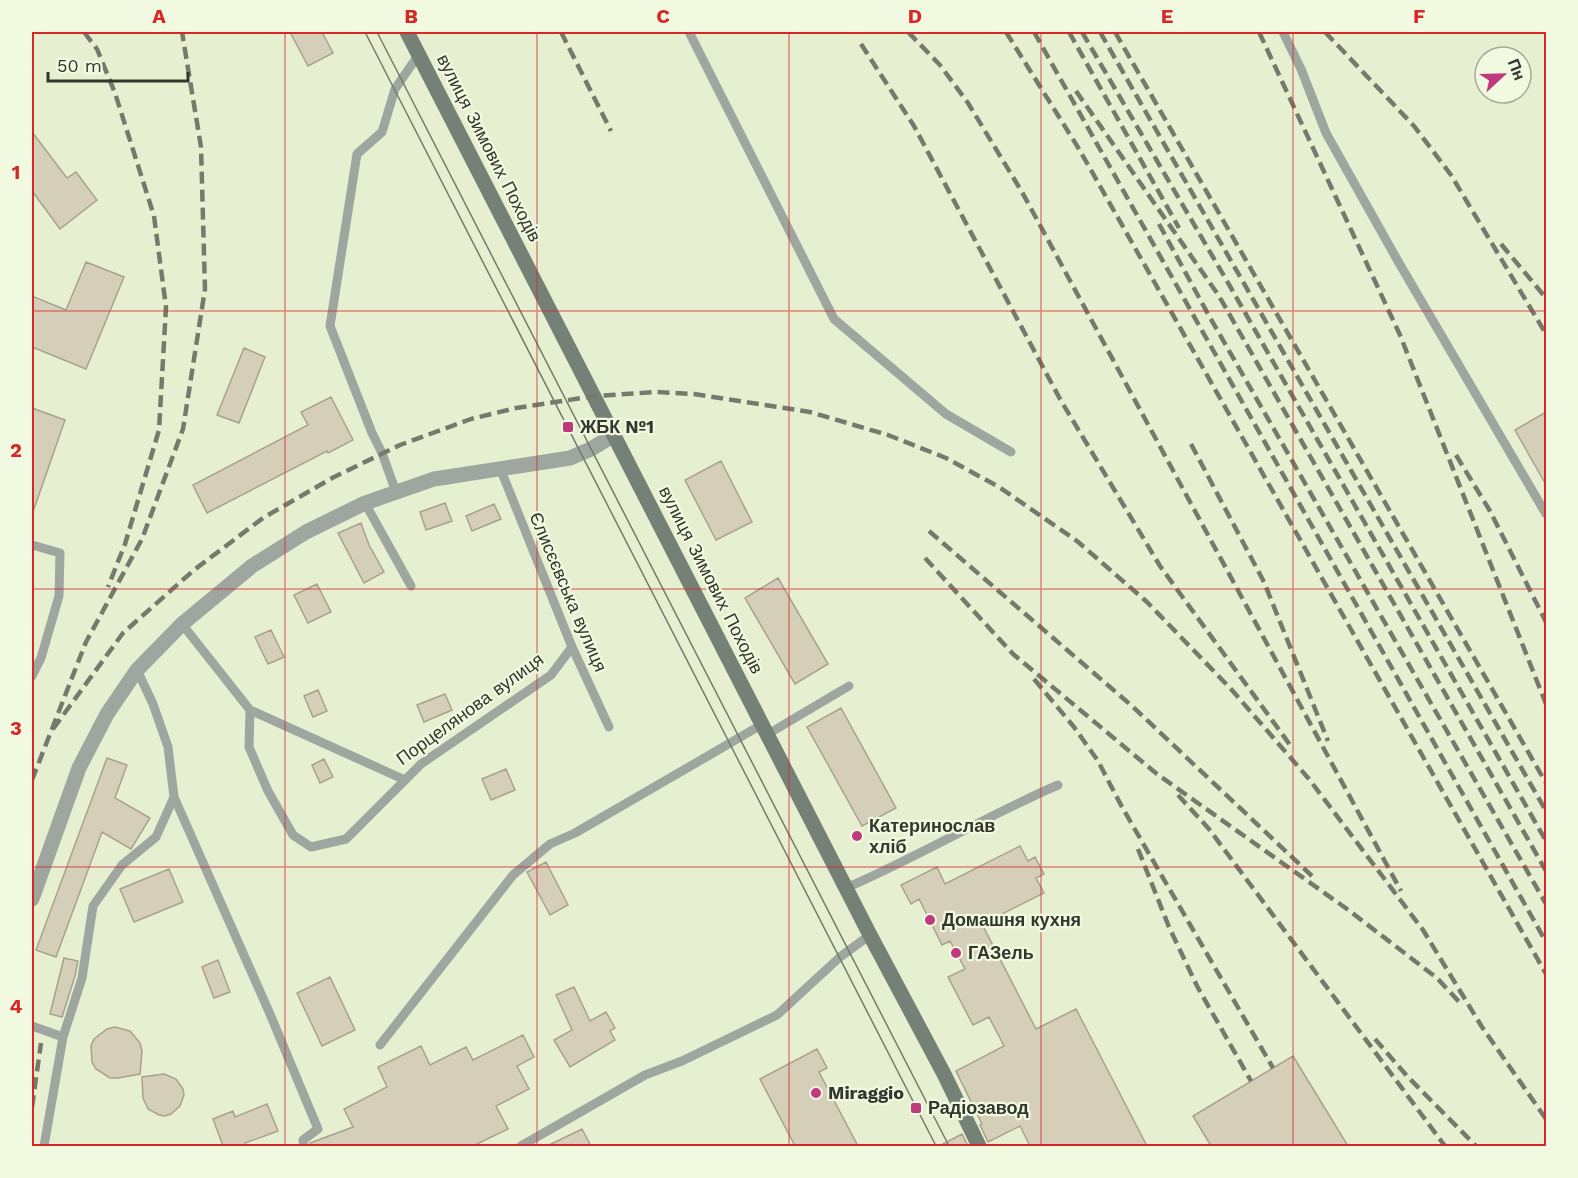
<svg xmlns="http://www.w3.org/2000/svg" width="1578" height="1178" viewBox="0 0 1578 1178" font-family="'Work Sans',sans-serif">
	<rect width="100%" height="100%" fill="#f1f9e1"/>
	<path fill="#e6f0d1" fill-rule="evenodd" d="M32 32H980L982 34V32H1546V1146H32ZM1485 57H1521V93H1485Z"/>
	<path fill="#d5cfb9" stroke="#a8a28d" stroke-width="1.5" d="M290 32H322L333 53 308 66Z
		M32 132 67 178 76 172 97 200 60 229 32 191Z
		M86 262 124 277 86 369 32 347V296L66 310Z
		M244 348 265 357 239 423 217 415Z
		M331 397 353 440 328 453 327 451 207 513 193 485 308 425 301 412Z
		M32 408 65 420 34 509H32Z
		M1546 412V485L1515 430Z
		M721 461 752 522 716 540 685 480Z
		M445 503 452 521 426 530 420 512Z
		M494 504 501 519 472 531 466 516Z
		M361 523 369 545 384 572 364 583 338 533Z
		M778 578 828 664 795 684 745 598Z
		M317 584 331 612 308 623 294 595Z
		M271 630 284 657 268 664 255 637Z
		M318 690 327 711 313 717 304 696Z
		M445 694 452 710 424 722 417 705Z
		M841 708 896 808 862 826 807 727Z
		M107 758 127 765 115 798 150 818 131 849 102 832 56 957 36 950Z
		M324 759 333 777 320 783 312 765Z
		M506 769 515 790 491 800 482 779Z
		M1020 846 1028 861 1035 857 1044 874 1036 878 1044 893 982 924 1036 1029 1076 1009 1147 1146H1030L1020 1126 988 1142 980 1125 982 1124 956 1071 1004 1046 989 1017 973 1025 948 977 965 969 950 941 942 945 919 899 911 904 901 885 937 867 945 884Z
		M546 862 568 905 550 915 527 872Z
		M169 869 183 902 134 922 120 889Z
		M64 958 78 961 75 976 62 1017 50 1014Z
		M218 960 230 992 214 998 202 967Z
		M330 977 355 1030 322 1046 297 993Z
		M574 987 590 1021 606 1012 615 1028 610 1031 615 1040 570 1067 554 1040 572 1030 556 995Z
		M115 1027 130 1031 140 1043 142 1051 140 1074 118 1078H110L96 1069 92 1062 91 1046 94 1039 107 1029Z
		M523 1035 534 1057 517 1066 529 1089 496 1106 508 1129 473 1146H311L310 1143 353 1127 344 1109 387 1087 378 1067 421 1046 430 1065 466 1047 473 1060Z
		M817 1049 827 1068 819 1072 858 1146H795L760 1079Z
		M1293 1056 1348 1146H1211L1193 1116Z
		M164 1074 176 1079 183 1089 184 1095 180 1106 171 1114 165 1116 159 1115 148 1109 143 1098 142 1077Z
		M267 1104 278 1131 245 1143 246 1146H223L213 1119 233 1111 235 1117Z
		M582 1129 591 1146H547Z
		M962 1134 968 1146H939Z"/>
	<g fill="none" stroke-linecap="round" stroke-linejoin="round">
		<path stroke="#9fa69f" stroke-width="9" d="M689 32 834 319 946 414 1011 452
			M1283 32 1301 69 1326 133 1399 263 1546 514
			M500 468 572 647 609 727
			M396 492 382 453 372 433 330 326 357 154 382 132 395 89 419 54
			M365 503 411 586
			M32 545 60 553 59 596 41 658 32 676
			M182 624 250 710 249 747 268 791 293 835 311 847 346 839 421 764 551 675 572 647
			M137 670 153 704 168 747 174 797 270 1014 318 1129 303 1140 304 1146
			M250 710 405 780
			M768 734 849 686
			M846 888C918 857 986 816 1058 785
			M32 1026 63 1037
			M380 1045 513 875 550 844 575 833 763 724
			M44 1146 63 1037 82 978 93 906 122 865 156 837 174 797
			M521 1146 645 1075 682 1061 777 1015 840 957 870 935"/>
		<path stroke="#9fa69f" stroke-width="15" d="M32 899 79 768 107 714 137 670 182 624 252 566 306 532 365 503 434 479 570 458 591 449 614 435"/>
		<path stroke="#758176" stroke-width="15" d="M407 32 870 935 944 1074 979 1146"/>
		<path stroke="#757a6c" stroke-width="1.5" d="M365 32 936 1146
			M377 32 949 1146"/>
		<path stroke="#757a6c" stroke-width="4.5" stroke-dasharray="12 6" stroke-linecap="butt" d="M84 32 97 49 115 93 154 216 166 307 159 430 125 544 108 587
			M561 32 611 131
			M908 32 940 65 968 103 1022 192 1401 891
			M1006 32 1079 149 1546 974
			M1034 32 1546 942
			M1069 32 1179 228
			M1082 32 1231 288 1546 841
			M1100 32 1546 811
			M1115 32 1546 783
			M1259 32 1400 335 1546 704
			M1325 32 1414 126 1451 175 1546 334
			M861 44 914 126 1060 399 1160 566 1293 749
			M1076 91 1219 296 1546 871
			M1159 224 1208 314 1546 904
			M1501 244 1546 298
			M1191 444 1264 582 1328 741
			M1456 455 1490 511 1546 622
			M929 531 1132 706 1312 876
			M925 558 1013 654 1157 774 1347 909 1437 978 1462 1005
			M1034 679 1074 727 1098 761 1122 807 1273 1068
			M53 729 123 633 194 570 263 518 334 477 400 445 471 419 516 408 595 396 657 392 694 394 810 412 888 435 946 458 999 487 1077 541 1147 602 1231 689 1309 779 1423 930 1482 1027 1546 1119
			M32 780 86 642 142 539 183 429 205 289 201 147 182 32
			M1178 795 1209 829 1445 1146
			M1138 849 1169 927 1197 986 1251 1081
			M1375 1039 1407 1076 1476 1146
			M32 1107 41 1043"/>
	</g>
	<path fill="none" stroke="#d62828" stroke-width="1.5" stroke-opacity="0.55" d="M285 32V1146M537 32V1146M789 32V1146M1041 32V1146M1293 32V1146M32 311H1546M32 589H1546M32 867H1546"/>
	<g fill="#be397d" stroke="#f1f9e1" stroke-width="2">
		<rect x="562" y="421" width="12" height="12" rx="3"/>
		<circle cx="857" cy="836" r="6"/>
		<circle cx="930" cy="920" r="6"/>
		<circle cx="956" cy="953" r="6"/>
		<circle cx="816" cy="1093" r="6"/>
		<rect x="910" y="1102" width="12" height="12" rx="3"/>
	</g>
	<g text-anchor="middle" stroke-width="4.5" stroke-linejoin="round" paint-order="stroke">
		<g font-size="18" fill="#33362d" stroke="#f1f9e1">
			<text transform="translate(489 148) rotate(63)" y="6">вулиця Зимових Походів</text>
			<text transform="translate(711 580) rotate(63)" y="6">вулиця Зимових Походів</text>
			<text transform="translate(568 592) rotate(67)" y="6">Єлисєєвська вулиця</text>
			<text transform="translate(470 709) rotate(-36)" y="6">Порцелянова вулиця</text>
		</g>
		<g font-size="18" font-weight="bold" fill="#33362d" stroke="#f1f9e1" text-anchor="start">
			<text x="580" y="433">ЖБК №1</text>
			<text x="869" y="832">Катеринослав<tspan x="869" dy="21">хліб</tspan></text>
			<text x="942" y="926">Домашня кухня</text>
			<text x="968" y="959">ГАЗель</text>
			<text x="828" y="1099">Miraggio</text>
			<text x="928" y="1114">Радіозавод</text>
		</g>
	</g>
	<rect width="1578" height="1178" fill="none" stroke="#f1f9e1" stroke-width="66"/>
	<g transform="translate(1503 75) rotate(68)"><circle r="28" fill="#f1f9e1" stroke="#a5ab99" stroke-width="1.5"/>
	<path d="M0-4.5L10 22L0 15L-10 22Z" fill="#be397d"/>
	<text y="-9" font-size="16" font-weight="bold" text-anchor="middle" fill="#33362d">Пн</text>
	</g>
	<path d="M48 72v9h140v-9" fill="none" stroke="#33362d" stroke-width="3"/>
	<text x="57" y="72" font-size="18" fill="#33362d" stroke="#f1f9e1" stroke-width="4.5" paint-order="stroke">50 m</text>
	<rect x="33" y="33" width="1512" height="1112" fill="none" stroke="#d62828" stroke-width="2"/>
	<g font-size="20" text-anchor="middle" font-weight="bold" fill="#d62828">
		<text x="159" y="23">A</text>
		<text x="411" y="23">B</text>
		<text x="663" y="23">C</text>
		<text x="915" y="23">D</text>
		<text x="1167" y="23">E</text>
		<text x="1419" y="23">F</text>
		<text x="16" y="179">1</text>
		<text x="16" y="457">2</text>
		<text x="16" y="735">3</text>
		<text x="16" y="1013">4</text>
	</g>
</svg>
